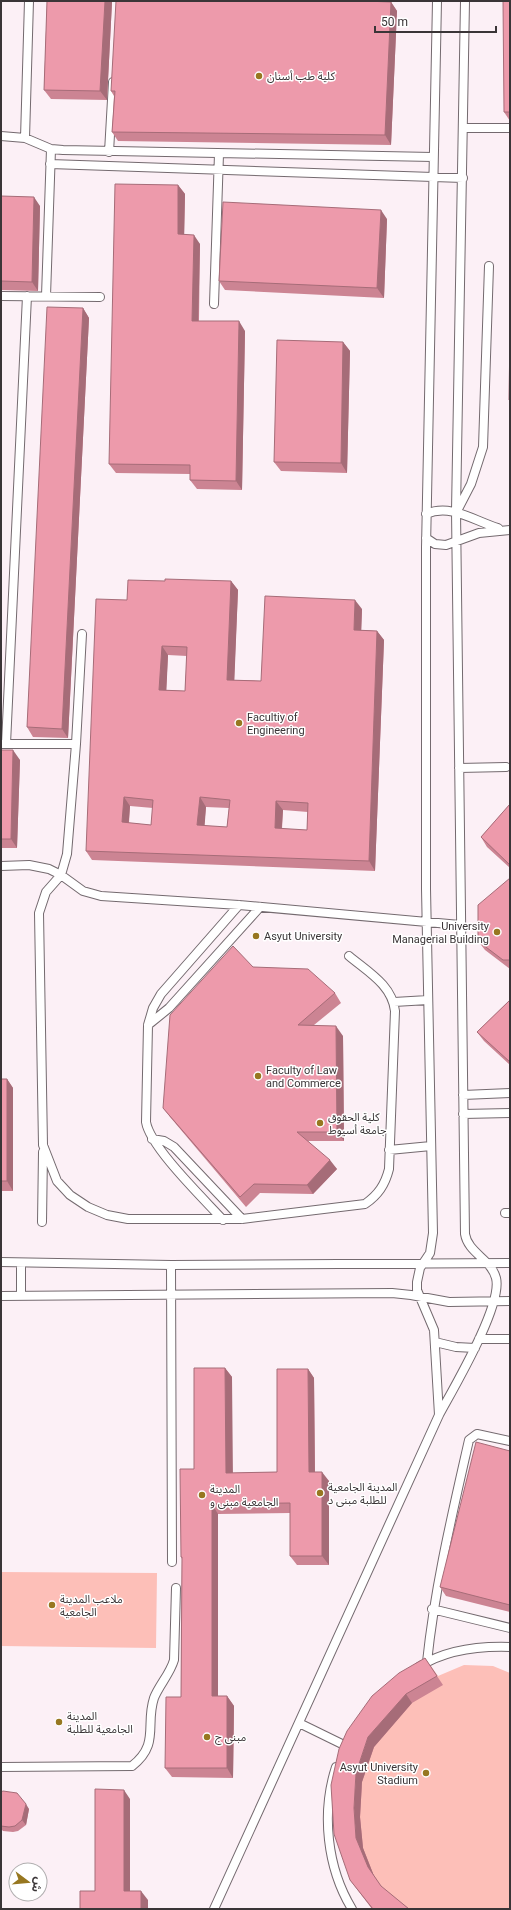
<svg xmlns="http://www.w3.org/2000/svg" width="511" height="1910" viewBox="0 0 511 1910" font-family="Roboto,'Noto Sans Arabic',sans-serif">
	<rect width="100%" height="100%" fill="#fcf0f6"/>
	<path fill="#fdbfb8" d="M1 1572 157 1573 156 1648 1 1646Z
		M464 1665 493 1666 510 1673V1909H372L338 1795 399 1685 431 1666 438 1676Z"/>
	<g fill="none" stroke-linecap="round" stroke-linejoin="round">
		<g stroke="#746a6f" stroke-width="10">
			<path id="lane" d="M437 1 426 548V889L433 1233 430 1253 420 1268 417 1282V1290L434 1330 439 1415
				M463 128H510
				M1 136 25 138 51 149 63 150 433 157
				M25 138 29 1
				M109 152 113 82
				M50 164 463 178
				M1 296 100 297
				M46 296 51 149
				M214 304 219 154
				M457 511 471 484 483 447 489 266
				M426 514C451 503 474 521 498 528
				M426 538 435 544 446 545 479 533 510 530
				M82 634 76 744 67 854 61 875 46 892 39 913 43 1145 57 1181 70 1195 88 1207 107 1215 128 1219H242L365 1204C378 1195 385 1185 389 1169L395 1011C392 985 368 972 349 956
				M1 744H76
				M6 744 27 296
				M459 768 506 767
				M1 866 29 865 49 869 61 875 83 891 101 896 239 905 460 925
				M394 1002 428 1000
				M148 1025 169 1008 260 907
				M463 1095 510 1093
				M463 1114 510 1113
				M152 1139 164 1141 174 1147 242 1219
				M389 1150 431 1146
				M505 1213H510
				M223 1220C204 1199 150 1147 146 1122L148 1025 153 1008 161 994 239 905
				M42 1222 43 1152
				M1 1262 171 1265 510 1263
				M171 1265 172 1562
				M21 1295V1263
				M1 1296 392 1293 411 1295 449 1302 510 1301
				M479 1339H510
				M435 1342 456 1347 475 1348
				M432 1609 510 1628
				M427 1662C435 1586 452 1515 469 1440L477 1434 510 1441
				M419 1667C445 1650 479 1646 510 1647
				M299 1723 344 1745
				M1 1767 132 1766C160 1744 145 1725 154 1698 159 1685 170 1674 174 1660L176 1588
				M336 1767C321 1813 327 1868 352 1909
				M214 1909 439 1415C453 1389 503 1305 496 1278 491 1259 468 1253 465 1234L456 511 465 1"/>
		</g>
		<use href="#lane" stroke="#fff" stroke-width="8"/>
	</g>
	<path fill="#cc8493" fill-rule="evenodd" d="M47 1H112V2L107 100 51 99 44 90Z
		M510 1V121L504 112Z
		M391 2 397 11 391 145 118 141 112 132 114 96 111 91Z
		M178 185 185 194 184 234 200 244 199 321 245 331 242 490 197 489 190 480V474L116 473 109 464Z
		M1 196 40 206 38 291 1 290Z
		M387 219 384 298 225 290 219 281Z
		M83 308 89 318 68 738 33 737 27 727Z
		M343 342 350 351 347 473 281 471 274 462Z
		M165 581H231L238 590 234 680 261 681 362 609 361 630 377 631 384 640 375 871 92 860 86 851ZM168 655 187 656 185 691 166 690ZM130 806 153 808 151 825 129 823ZM206 807 229 808 227 827 204 826ZM283 810 308 812 307 830 282 829Z
		M1 750 20 760 17 848H1Z
		M510 804V868L487 847 481 837Z
		M510 878V969L485 950 478 941Z
		M253 967 335 993 341 1003 314 1025 343 1036 344 1141H308L337 1169 313 1194 260 1193 246 1207 170 1117 163 1108Z
		M510 1000V1065L484 1041 477 1032Z
		M1 1079H7L13 1088V1191H1Z
		M225 1368 232 1377V1473L277 1472 308 1369 314 1378 315 1472 329 1481V1565H297L290 1556V1513L218 1514V1696H227L234 1706 233 1778 172 1777 165 1768 181 1697 182 1559 181 1557 194 1469Z
		M510 1451V1612L446 1596 440 1587Z
		M425 1658 443 1685 412 1703 374 1747 362 1782 360 1817 363 1848 374 1876 381 1887 409 1909H372L350 1880 372 1696Z
		M1 1792 29 1809 26 1825 18 1831 13 1832 3 1831 1 1829Z"/>
	<path fill="#a66c78" d="M105 1H112V2L107 100 100 91Z
		M391 2 397 11 391 145 385 135Z
		M178 185 185 194 184 244 178 234Z
		M34 197 40 206 38 291 32 282Z
		M381 210 387 219 384 298 377 288Z
		M194 235 200 244 198 330 192 321Z
		M83 308 89 318 68 738 62 729Z
		M239 321 245 331 242 490 236 481Z
		M343 342 350 351 347 473 341 463Z
		M231 581 238 590 234 689 227 680Z
		M355 600 362 609 361 639 354 630Z
		M377 631 384 640 375 871 369 861Z
		M162 646 168 655 166 699 159 690Z
		M13 750 20 760 17 848 11 839Z
		M124 797 130 806 128 831 122 822Z
		M200 797 206 807 204 834 197 825Z
		M276 801 283 810 281 838 275 828Z
		M336 1026 343 1036 344 1141 337 1132Z
		M7 1079 13 1088V1191L7 1181Z
		M330 1160 337 1169 313 1194 307 1185Z
		M225 1368 232 1377 233 1482 226 1473Z
		M308 1369 314 1378 315 1482 309 1472Z
		M322 1472 329 1481V1565L322 1556Z
		M212 1504 218 1514V1706L212 1696Z
		M406 1694 412 1703 374 1747 362 1782 360 1817 363 1848 374 1876 387 1896 368 1867 356 1838 354 1808 356 1773 368 1737Z
		M227 1696 234 1706 233 1778 227 1768Z
		M124 1790 130 1799V1900L124 1891Z
		M26 1804 29 1809 26 1825 22 1820Z
		M141 1891 148 1900V1909H141Z"/>
	<path fill="#ed9aab" stroke="#a66c78" fill-rule="evenodd" d="M47 1H105L100 91 44 90Z
		M116 1H364L391 2 385 135 112 132 115 91H111Z
		M503 1H510V112H504Z
		M115 184 178 185V234L194 235 192 321H239L236 481 190 480V465L109 464Z
		M1 196 34 197 32 282 1 281Z
		M223 202 381 210 377 288 219 281Z
		M47 307 83 308 62 729 27 727Z
		M510 332V400H509Z
		M277 340 343 342 341 463 274 462Z
		M165 579 231 581 227 680 261 681 265 596 355 600 354 630 377 631 369 861 86 851 96 599 127 600 128 580 165 581ZM162 646 187 647 185 691 159 690ZM124 797 153 800 151 825 122 822ZM200 797 230 800 227 827 197 825ZM276 801 308 803 307 830 275 828Z
		M1 750H13L11 839H1Z
		M510 804V865L481 837Z
		M510 878V960H503L478 941V905Z
		M233 946 253 967 308 969 335 993 298 1025 336 1026 337 1132H297L330 1160 307 1185 254 1184 240 1197 163 1108 170 1015Z
		M510 1000V1062L477 1032Z
		M1 1079H7V1181H1Z
		M194 1368H225L226 1473 277 1472V1369H308L309 1472H322V1556H290V1503L212 1504V1696H227V1768H165L166 1697H181L182 1557H181L180 1469H194Z
		M476 1442 510 1451V1605L440 1587Z
		M425 1658 437 1676 406 1694 368 1737 356 1773 354 1808 356 1838 368 1867 381 1886 409 1909H373L350 1880 334 1834 331 1785 339 1749 347 1731 372 1696 399 1673Z
		M95 1789 124 1790V1891H141V1909H80V1891H95Z
		M3 1791 17 1793 26 1804 22 1820 15 1826 9 1827 1 1826V1792Z"/>
	<g fill="#977720" stroke="#fff" stroke-width="1.5">
		<circle cx="259" cy="76" r="4"/>
		<circle cx="239" cy="723" r="4"/>
		<circle cx="497" cy="932" r="4"/>
		<circle cx="256" cy="936" r="4"/>
		<circle cx="258" cy="1076" r="4"/>
		<circle cx="320" cy="1123" r="4"/>
		<circle cx="320" cy="1493" r="4"/>
		<circle cx="202" cy="1495" r="4"/>
		<circle cx="52" cy="1605" r="4"/>
		<circle cx="59" cy="1722" r="4"/>
		<circle cx="207" cy="1737" r="4"/>
		<circle cx="426" cy="1773" r="4"/>
	</g>
	<g text-anchor="middle" stroke-width="3" stroke-linejoin="round" paint-order="stroke">
		<g font-size="11" fill="#3a3537" stroke="#fff" text-anchor="start">
			<text x="267" y="80">كلية طب أسنان</text>
			<text x="247" y="721">Facultiy of<tspan x="247" dy="13">Engineering</tspan></text>
			<text x="489" y="930" text-anchor="end">University<tspan x="489" dy="13">Managerial Building</tspan></text>
			<text x="264" y="940">Asyut University</text>
			<text x="266" y="1074">Faculty of Law<tspan x="266" dy="13">and Commerce</tspan></text>
			<text x="328" y="1121">كلية الحقوق<tspan x="328" dy="13">جامعة أسيوط</tspan></text>
			<text x="328" y="1491">المدينة الجامعية<tspan x="328" dy="13">للطلبة مبنى د</tspan></text>
			<text x="210" y="1493">المدينة<tspan x="210" dy="13">الجامعية مبنى و</tspan></text>
			<text x="60" y="1603">ملاعب المدينة<tspan x="60" dy="13">الجامعية</tspan></text>
			<text x="67" y="1720">المدينة<tspan x="67" dy="13">الجامعية للطلبة</tspan></text>
			<text x="215" y="1741">مبنى ج</text>
			<text x="418" y="1771" text-anchor="end">Asyut University<tspan x="418" dy="13">Stadium</tspan></text>
		</g>
	</g>
	<rect width="511" height="1910" fill="none" stroke="#3a3537" stroke-width="4"/>
	<g transform="translate(28 1882) rotate(106)"><circle r="19" fill="#ffffff" stroke="#b0aeaf"/>
	<path d="M0-3L7 15L0 10L-7 15Z" fill="#977720"/>
	<text y="-6" font-size="11" font-weight="bold" text-anchor="middle" fill="#3a3537">ش</text>
	</g>
	<path d="M375 26v6h121v-6" fill="none" stroke="#3a3537" stroke-width="2"/>
	<text x="381" y="26" font-size="12" fill="#3a3537" stroke="#ffffff" stroke-width="3" paint-order="stroke">50 m</text>
</svg>
